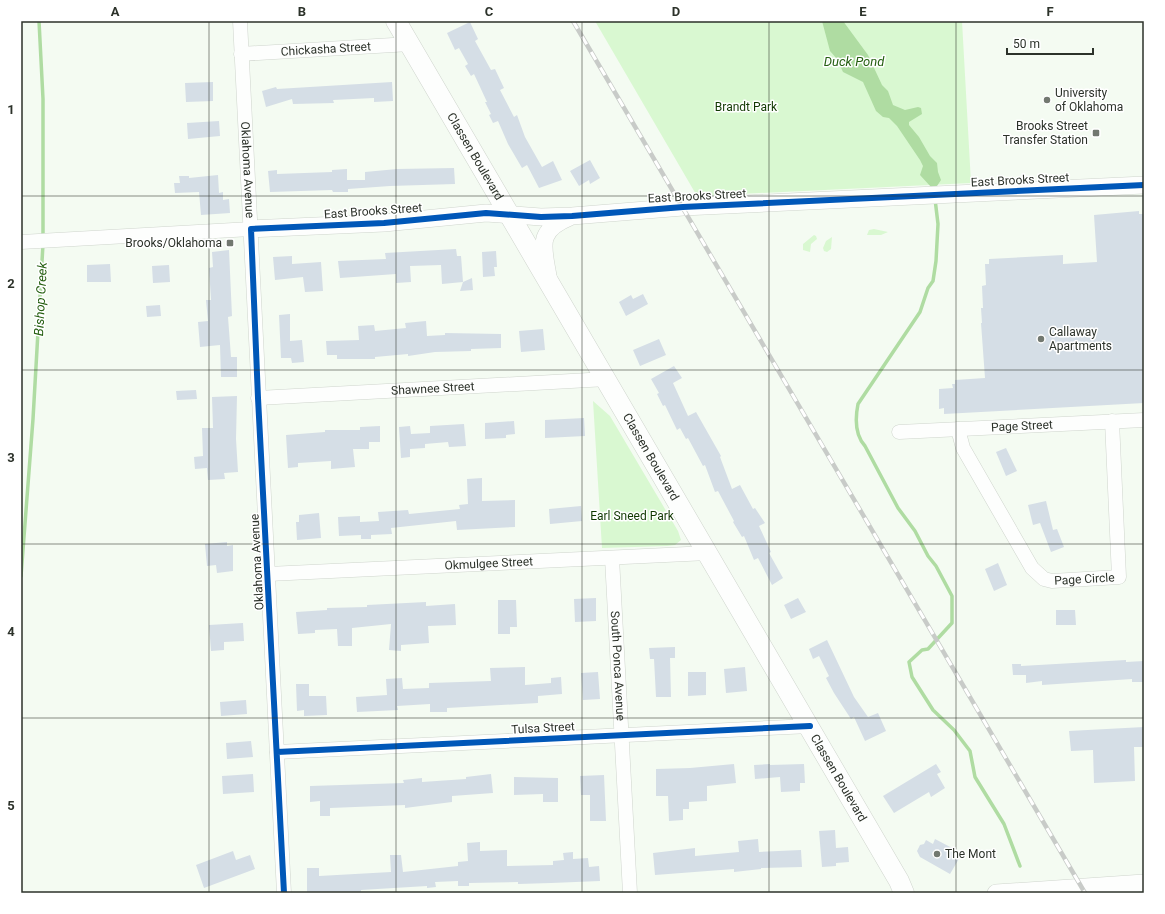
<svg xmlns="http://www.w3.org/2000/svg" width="1165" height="914" viewBox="0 0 1165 914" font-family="Roboto,sans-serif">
	<rect width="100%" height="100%" fill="#f4fbf2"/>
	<path fill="#d9f8d1" d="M595 21H962L971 183 697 196Z
		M874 229 888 232 881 235H867L869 230Z
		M814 235 816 236 817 239 811 244 810 252 803 250V244Z
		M832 237 831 249 827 252 824 251 823 248 826 241Z
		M593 401 610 416 678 531 681 540 675 545 667 546 602 548Z"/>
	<path fill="#afdca2" d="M822 21H843L868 55 882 85 888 91 893 105 905 110 918 107 921 108 922 114 909 122V125L919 137 930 156 937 163 938 172 941 180 937 186 931 187 920 175 923 166 920 160 897 126 889 118 883 117 876 111 863 82 843 72 837 59 830 51Z"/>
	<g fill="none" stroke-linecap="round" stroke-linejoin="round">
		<path stroke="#afdca2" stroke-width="3.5" d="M39 21 43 99V238
			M935 199 938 224 936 261 933 281 928 288 920 312 858 404C855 419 855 435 865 446L898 508 915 531 928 556 936 566 952 596V623L928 649 922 650 909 662 912 677 933 710 954 730 970 751 975 777 1004 824 1020 866
			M21 576 33 419 43 244"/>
	</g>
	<path fill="#d5dee6" d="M470 22 478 39 475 41 491 70 495 69 504 88 500 90 514 117 517 115 525 137 542 167 553 161 562 180 539 188 527 165 522 168 508 144 498 121 493 123 489 115 491 114 485 102H487L474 74 471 76 465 66 468 64 459 48 455 50 447 33Z
		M213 82V101L186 102 185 83Z
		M392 82 393 101 374 102V98L333 100 334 103 293 104 292 99 266 107 262 91 276 87 277 89Z
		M219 121 220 136 188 139 187 123Z
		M590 160 600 178 590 184 589 180 579 186 570 171Z
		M454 168 455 184 390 186 348 189V192H333L332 190 270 192 268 171 277 170V174L332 172V170L347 169V180H365V172L397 169Z
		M218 175 219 193 223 192V200L229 199 230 213 201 215 199 192 175 193 174 183H180L179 176H189V178Z
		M1139 211V214H1144V403L944 414V408L939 409V389L953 388 952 384H955V380L985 378 981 323H982L981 308H983L982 286 986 285 985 264H989V259L1063 255V264L1097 262 1094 215Z
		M456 249 457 256H461L463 282 442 284 441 265 410 266 411 282 396 283V274L340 278 338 261 386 259 385 253Z
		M229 250 232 316 228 317 231 357H237V377H221L220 345 200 347 198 322 208 321 206 300H211L209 268 213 267 212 252Z
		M496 251 497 267H494L495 276 483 277 482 252Z
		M292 256V264L321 262 323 291 305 292 303 277 275 280 273 257Z
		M110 264 111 282H87V265Z
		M169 265 170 282 153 283 152 266Z
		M472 278 473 290 460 291 463 282Z
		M643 294 648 304 626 316 619 302 631 295 633 299Z
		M160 305 161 316 147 317 146 306Z
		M290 314V341L302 340 304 362 292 363 291 358H281L279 315Z
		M426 321 427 336 445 335V333L501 334V348L471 349V351L435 352 408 356V354L375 357V359H337V355H327L326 341 359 340 358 326 374 325 375 331 406 328 405 323Z
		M543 329 545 350 521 352 519 331Z
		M659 339 666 355 640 366 633 350Z
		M674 366 682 378 673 383 688 416 696 412 721 456 720 457 732 489 740 485 753 509 755 508 765 523 759 526 771 552 769 553 783 578 772 585 758 558 754 560 744 536 742 537 733 522 734 521 718 491 715 492 705 465 703 466 688 438 686 439 680 428 677 430 665 405 663 406 657 394 659 393 651 379Z
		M196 390 197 399 177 400 176 391Z
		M237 396 236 439 238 472 224 473 225 479 208 480 207 468 195 469 194 457 203 456 202 428H213L212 397Z
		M584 418 585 436 545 438V420Z
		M514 421 515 434 506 435V438L485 439V423Z
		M464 424 466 446 449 447 448 442 425 444V448L410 449V457L401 458 399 427 410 426 411 434 430 433V426Z
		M380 426V442H369V449H353L355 467 331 469V461L298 463V467L288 468 286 435 325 432V430H360V427Z
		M1006 448 1017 471 1006 476 996 452Z
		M482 478V501L515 500V527L457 530 456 521 391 528 392 534 371 535V539H361V535L339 536 338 517 360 516V522L379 521 378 512 408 510 409 514 460 509 459 505 468 504 467 479Z
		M1046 501 1053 530 1057 529 1064 547 1051 552 1040 523 1033 525 1028 505Z
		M581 506 582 521 550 524 549 509Z
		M319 513 321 538 297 540 296 522H299V515Z
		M227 542V546L233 545V571L217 573 216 565 207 566 205 544Z
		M998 563 1007 585 994 591 985 569Z
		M596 598V621L575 622 574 599Z
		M798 598 806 612 791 619 784 605Z
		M498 600H516L517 627H510V634H498Z
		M426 602V606L455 604 456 625 428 626 429 643 401 645V651L389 650 391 624 352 628V646H338L337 629 315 630V633L298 634 296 612 327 610V608L367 607V605Z
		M1056 610H1075L1076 625H1056Z
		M243 623 244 641 224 642V650L211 651 209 625Z
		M827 640 854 697 868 717 878 713 886 731 865 741 854 717 851 719 834 693 826 678 829 676 819 656 813 659 809 649Z
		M675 647V658H670L671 697H656L654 659H650L649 648Z
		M1126 660V662L1144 661V682H1132V679L1042 685V681L1026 683V675H1013L1012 664H1021V666Z
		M525 667V685L551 683V678L561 677 562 694 538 696V703L447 708V712H430V704L397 706 398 710 357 712 356 697 387 695 386 679 402 678 403 689 429 688V683L491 681 490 668Z
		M745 667 747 691 726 693 724 669Z
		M598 672 600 699 583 700 581 673Z
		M688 672H706V695L688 696Z
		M296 684H309V696H326L327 715 304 716V710L297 711Z
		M246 700 247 714 221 716 220 702Z
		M1144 727V747H1134L1135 781 1094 783 1093 750 1071 751 1069 731Z
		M251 741 253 757 227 759 226 743Z
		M734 764 736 783 707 786V801L689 802V809H683V820L669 821 668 796H656V769L690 768Z
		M770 764V765L804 764 805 783H800V791L781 792 780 777 755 779 754 765Z
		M936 764 941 772 937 774 945 788 931 797 929 792 894 813 883 796Z
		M253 774 254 792 223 794 222 776Z
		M491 774 493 793 452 796V802L405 808V805L330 808V816H320V801L310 802V786L404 783 403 780 422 778V782L466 779V777Z
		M604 775 606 821H590V795H581L580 776Z
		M514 777 558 778V802H543V794L514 795Z
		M835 830 836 848 848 847 849 862 836 863V866L822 867 819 831Z
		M758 839 759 852 801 850 802 867 761 868V869L734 872V869L655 875 653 853 695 848V856L739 852 738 841Z
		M935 839 954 849 952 852 960 857 950 874 920 857 917 851 920 845 924 844 926 840 933 844Z
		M480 842V851L507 850V866L553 865V861L564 860 563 853 573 852V859L588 858 589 867 599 866 600 881 551 883 518 884V882L469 883V886H458V881L435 882 436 887 427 888V886L361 890V893H307V868H319V876L391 872 390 855H401L403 872 458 866V862L468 861 467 843Z
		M233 851 236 860 250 855 255 869 204 888 196 865Z"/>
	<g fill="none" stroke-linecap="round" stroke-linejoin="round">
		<g stroke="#cfd5cd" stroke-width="15">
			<g id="minor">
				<path id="s1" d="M240 21 284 893"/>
				<path id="s2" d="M241 54 410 44"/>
				<path d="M21 242 251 229"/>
				<path id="s3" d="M258 398 607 379"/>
				<path id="s4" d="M958 429 963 448 1032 568 1044 579 1052 581 1119 577 1112 421"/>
				<path id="s5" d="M899 432 1144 420"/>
				<path id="s6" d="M612 558 630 893"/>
				<path id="s7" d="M268 574 708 553"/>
				<path d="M277 752 810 726"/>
			</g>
		</g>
		<g stroke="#cfd5cd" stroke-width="18">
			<path id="tertiary" d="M251 229 384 223 486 213 541 217 572 216 683 207 1144 185
				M548 276C543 246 536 231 570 217
				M996 893 1144 883"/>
		</g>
		<g stroke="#cfd5cd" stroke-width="21">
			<g id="secondary">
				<path id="s8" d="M396 21 899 881 904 893"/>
			</g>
		</g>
		<use href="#minor" stroke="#fdfefd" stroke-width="14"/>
		<use href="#tertiary" stroke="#fdfefd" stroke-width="17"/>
		<use href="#secondary" stroke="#fdfefd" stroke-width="20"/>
		<g stroke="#c8cbc8" stroke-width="4.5">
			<path id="rail" d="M573 21 1085 893"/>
		</g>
		<use href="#rail" stroke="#fff" stroke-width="3" stroke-dasharray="9" stroke-linecap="butt"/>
		<g stroke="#fff" stroke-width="8">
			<path id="cycleway" d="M277 752 810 726
				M284 893 258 398 251 229 384 223 486 213 541 217 572 216 683 207 1144 185"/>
		</g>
		<use href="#cycleway" stroke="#0057b8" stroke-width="6"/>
	</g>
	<path fill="none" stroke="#2c322a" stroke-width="1" stroke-opacity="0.55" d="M209 21V893M396 21V893M582 21V893M769 21V893M956 21V893M21 196H1144M21 370H1144M21 544H1144M21 718H1144"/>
	<g fill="#727870" stroke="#fff" stroke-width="1.5">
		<circle cx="1047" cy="100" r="4"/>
		<rect x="1092" y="129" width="8" height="8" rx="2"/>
		<rect x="226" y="239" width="8" height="8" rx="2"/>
		<circle cx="1041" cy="339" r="4"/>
		<circle cx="937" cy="854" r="4"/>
	</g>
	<g text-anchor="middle" stroke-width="3" stroke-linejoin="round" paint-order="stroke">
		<g font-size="12" fill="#2c322a" stroke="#fff">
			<text dy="4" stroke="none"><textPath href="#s2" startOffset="85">Chickasha Street</textPath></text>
			<text dy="4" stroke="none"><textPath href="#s8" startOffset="157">Classen Boulevard</textPath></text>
			<text dy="4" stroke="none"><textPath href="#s1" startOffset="149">Oklahoma Avenue</textPath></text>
			<text transform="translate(1020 180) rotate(-3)" y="4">East Brooks Street</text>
			<text transform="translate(697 196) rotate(-3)" y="4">East Brooks Street</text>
			<text transform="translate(373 211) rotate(-4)" y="4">East Brooks Street</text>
			<text dy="4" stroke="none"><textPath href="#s3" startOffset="175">Shawnee Street</textPath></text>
			<text dy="4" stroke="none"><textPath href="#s5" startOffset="123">Page Street</textPath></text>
			<text dy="4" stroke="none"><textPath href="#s8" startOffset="505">Classen Boulevard</textPath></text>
			<text transform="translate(257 562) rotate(-93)" y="4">Oklahoma Avenue</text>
			<text dy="4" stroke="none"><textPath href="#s7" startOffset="221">Okmulgee Street</textPath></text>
			<text dy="4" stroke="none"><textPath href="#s4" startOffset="215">Page Circle</textPath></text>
			<text dy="4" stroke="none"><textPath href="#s6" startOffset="108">South Ponca Avenue</textPath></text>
			<text transform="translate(543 728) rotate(-3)" y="4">Tulsa Street</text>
			<text dy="4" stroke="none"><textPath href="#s8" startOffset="877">Classen Boulevard</textPath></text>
		</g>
		<g font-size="12" fill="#2c322a" stroke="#fff" text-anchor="start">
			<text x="1055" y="97">University<tspan x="1055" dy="14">of Oklahoma</tspan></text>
			<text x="1088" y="130" text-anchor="end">Brooks Street<tspan x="1088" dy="14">Transfer Station</tspan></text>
			<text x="222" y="247" text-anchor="end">Brooks/Oklahoma</text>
			<text x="1049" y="336">Callaway<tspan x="1049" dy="14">Apartments</tspan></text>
			<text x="945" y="858">The Mont</text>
		</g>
		<g font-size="12" fill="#113902" stroke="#fff">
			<text x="746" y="111">Brandt Park</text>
			<text x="632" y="520">Earl Sneed Park</text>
		</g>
		<g font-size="13" font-style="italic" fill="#255f11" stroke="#fff">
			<text x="854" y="66">Duck Pond</text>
			<text transform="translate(40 299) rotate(-87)" y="5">Bishop Creek</text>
		</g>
	</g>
	<rect width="1165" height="914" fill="none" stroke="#ffffff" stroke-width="44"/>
	<path d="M1007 48v6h86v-6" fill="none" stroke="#2c322a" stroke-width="2"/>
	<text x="1013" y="48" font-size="12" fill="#2c322a" stroke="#ffffff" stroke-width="3" paint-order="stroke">50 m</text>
	<rect x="22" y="22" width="1121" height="870" fill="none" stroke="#2c322a" stroke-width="1.5"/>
	<g font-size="13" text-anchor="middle" font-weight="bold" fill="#2c322a">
		<text x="115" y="16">A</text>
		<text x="302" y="16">B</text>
		<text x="489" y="16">C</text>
		<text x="676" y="16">D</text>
		<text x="863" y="16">E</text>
		<text x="1050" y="16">F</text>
		<text x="11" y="114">1</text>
		<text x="11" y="288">2</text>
		<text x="11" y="462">3</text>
		<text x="11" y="636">4</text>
		<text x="11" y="810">5</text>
	</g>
</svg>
